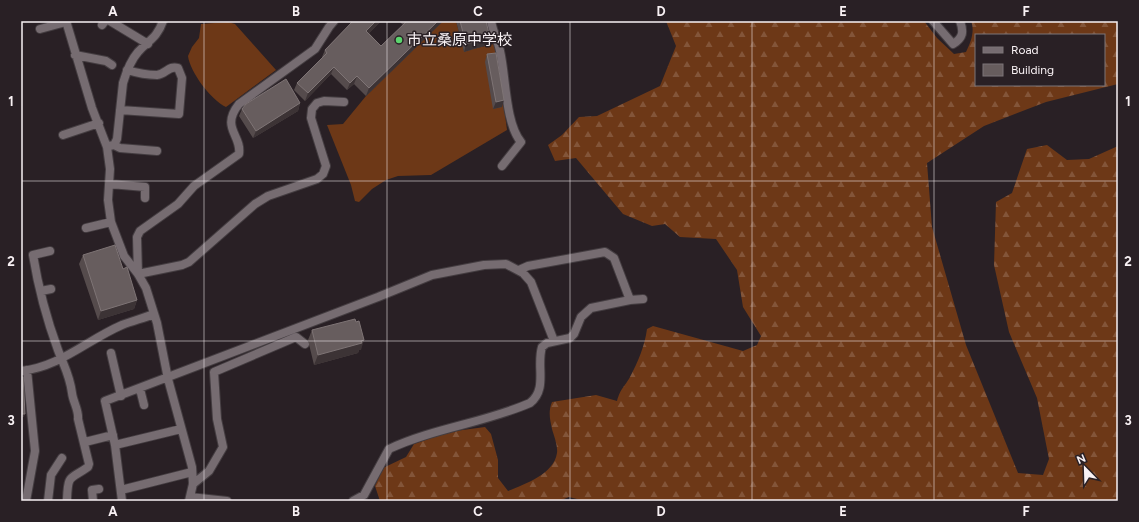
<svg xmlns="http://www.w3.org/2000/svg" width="1139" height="522" viewBox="0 0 1139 522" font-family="Figtree,'Noto Sans JP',sans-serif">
	<defs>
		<pattern id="forest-firs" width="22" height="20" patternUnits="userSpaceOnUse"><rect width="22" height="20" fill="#6d3817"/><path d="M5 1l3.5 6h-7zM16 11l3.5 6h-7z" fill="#835539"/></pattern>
	</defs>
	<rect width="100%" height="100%" fill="#292025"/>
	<path fill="url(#forest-firs)" fill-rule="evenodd" d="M666 21H924L937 38 954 54 966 52C971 42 975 31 971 21H1118V84L1046 102 984 126 927 163 932 227 966 345 1018 473 1043 475 1049 459 1037 398 1009 332 994 265 996 202 1012 193 1027 149 1047 145 1067 160 1089 159 1118 146V501H585L569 497 559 501H380L375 486 383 468 406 457 414 444 448 432 485 427 491 434 498 460V478L508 491C525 484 554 474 557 453 558 446 554 436 552 429 550 419 548 412 552 402L596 395 617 401C621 387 624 388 630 377 638 362 645 345 647 329L653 326 743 351 757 345 761 336 743 307 737 270 716 239 680 237 665 224 652 226 623 214 576 158 555 161 548 145 562 135 579 117 597 116 660 86 676 46ZM976 35H1104V85H976Z"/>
	<path fill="#6d3817" d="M443 21H456L464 51 494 44 497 53 507 130 431 175 398 176 386 180 372 189 359 202 355 201 351 185 327 125 343 124 366 96Z
		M228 22 235 24 276 70 226 107C211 100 190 72 188 56L192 47 199 38 201 24Z"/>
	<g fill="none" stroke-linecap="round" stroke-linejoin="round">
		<g stroke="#443d41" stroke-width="10">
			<path id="minor" d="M66 21 92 108 107 147 110 169 108 200 111 222 124 256 138 274 146 288 157 323 168 379 192 467 193 484 189 501
				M110 21 148 44
				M334 21 329 27 315 49 239 104C220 128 242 135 239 154L194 186 178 204 140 231 137 237 138 274 182 265 189 262 255 204 268 196 317 179 323 174 326 166 311 118 312 109 317 103 324 101 344 102
				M491 21C493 32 498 41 500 51 506 76 505 123 521 142L502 166
				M933 21 953 44C963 38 964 32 960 21
				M102 25 105 21
				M40 29 66 22
				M75 55 106 61 112 65
				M120 110 179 114 182 78 178 68C169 65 166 74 157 75 147 75 137 73 127 70
				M63 135 99 123
				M114 145 117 139 123 83C126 73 131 60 138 52 149 40 157 38 163 21
				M109 146 114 145 120 148 157 151
				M110 184 145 187V198
				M86 228 111 222
				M50 251 33 255C38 286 47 320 58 350 64 366 70 376 72 393 73 402 79 410 78 419L89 464 88 467C70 480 68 473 67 499
				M519 270 528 266 605 252 614 258 630 300
				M41 291 51 289
				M111 353 121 396
				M21 371C60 367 87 340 122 325 132 321 144 318 154 314
				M140 389 144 405
				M85 442 113 435
				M115 445 181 429
				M193 484 209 471 223 447 217 419 214 372 296 337 305 344
				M121 490 192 472
				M190 497 227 501
				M26 501 35 451 27 370
				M48 501 51 475 62 458
				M93 501 92 490 99 489
				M122 501 115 445 105 401 378 297 432 275 484 265 506 264 523 273 531 282 554 341
				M353 501 364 495 389 449C434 428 484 423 530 403 548 389 536 366 542 347L547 343 570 338 574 334 581 317 591 308 630 300 643 299"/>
		</g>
		<use href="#minor" stroke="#766c71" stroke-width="8"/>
	</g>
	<path fill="#554b4c" d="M353 21H381L369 33 381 46 403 25 401 23V21H443L366 96 354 84 347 90 331 74 305 101 294 90 297 83 322 58V57L325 50Z
		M456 21H486L487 45 464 52Z
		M487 54 502 107 493 109 485 62Z
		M300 103 298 111 253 138 239 116 242 109Z
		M83 255 123 269 137 300 134 309 98 320 79 264Z
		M312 330 361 350H359L358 353 314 365 308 340Z"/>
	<path fill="#3c3335" d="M376 21H381L364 38 366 31Z
		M438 21H443L366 96 369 88Z
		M490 38 487 45 464 52 466 44Z
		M334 67 331 74 305 101 308 93Z
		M357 76 354 84 347 90 350 83Z
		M504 100 502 107 493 109 496 102Z
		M300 103 298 111 253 138 256 131Z
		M137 300 134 309 98 320 101 311Z
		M364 340 361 350H359L358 353 314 365 318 355Z
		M21 414H25L24 417H21Z"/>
	<path fill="#675d5e" stroke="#7e7475" d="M353 21H376L366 31 381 46 407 21H438L369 88 357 76 350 83 334 67 308 93 297 83 327 53 325 50Z
		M460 21H486L490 38 466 44Z
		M496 53 504 100 496 102 487 54Z
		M286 79 300 103 256 131 242 109 246 104Z
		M115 245 123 269 127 267 137 300 101 311 83 255Z
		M355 319 356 322 359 321 364 340 361 341 362 343 318 355 312 330Z
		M21 377H23L25 414H21Z"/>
	<path fill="none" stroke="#f8f1f4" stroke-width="1" stroke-opacity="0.55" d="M204 21V501M387 21V501M570 21V501M752 21V501M934 21V501M21 181H1118M21 341H1118"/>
	<circle fill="#5bd56e" stroke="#292025" stroke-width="1.5" cx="399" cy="40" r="4"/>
	<g text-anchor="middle" stroke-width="3" stroke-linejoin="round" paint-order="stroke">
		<g font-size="15" fill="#f8f1f4" stroke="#292025" text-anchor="start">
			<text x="407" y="45">市立桑原中学校</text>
		</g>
	</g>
	<rect width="1139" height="522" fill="none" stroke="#292025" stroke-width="44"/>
	<rect x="975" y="34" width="130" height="52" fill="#292025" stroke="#7c7478"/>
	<rect x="983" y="47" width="20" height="6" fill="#766c71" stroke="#7c7478"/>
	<text x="1011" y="54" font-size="12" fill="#f8f1f4">Road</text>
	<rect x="983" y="64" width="20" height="12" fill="#675d5e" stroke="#7c7478"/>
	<text x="1011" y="74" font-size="12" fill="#f8f1f4">Building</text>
	<g transform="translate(1085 468) rotate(337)" stroke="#292025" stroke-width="3" paint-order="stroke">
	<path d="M0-3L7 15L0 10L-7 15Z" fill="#f8f1f4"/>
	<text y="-6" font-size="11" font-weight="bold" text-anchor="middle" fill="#f8f1f4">N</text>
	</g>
	<rect x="22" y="22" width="1095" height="478" fill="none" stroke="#f8f1f4" stroke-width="1.5"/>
	<g font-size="13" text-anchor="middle" font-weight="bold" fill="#f8f1f4">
		<text x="113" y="16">A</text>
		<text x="296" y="16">B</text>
		<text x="478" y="16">C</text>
		<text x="661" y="16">D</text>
		<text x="843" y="16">E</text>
		<text x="1026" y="16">F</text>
		<text x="11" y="106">1</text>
		<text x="1128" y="106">1</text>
		<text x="11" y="266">2</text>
		<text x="1128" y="266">2</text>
		<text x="11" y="425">3</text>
		<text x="1128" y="425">3</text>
		<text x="113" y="516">A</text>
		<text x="296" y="516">B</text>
		<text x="478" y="516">C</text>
		<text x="661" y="516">D</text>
		<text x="843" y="516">E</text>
		<text x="1026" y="516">F</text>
	</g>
</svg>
